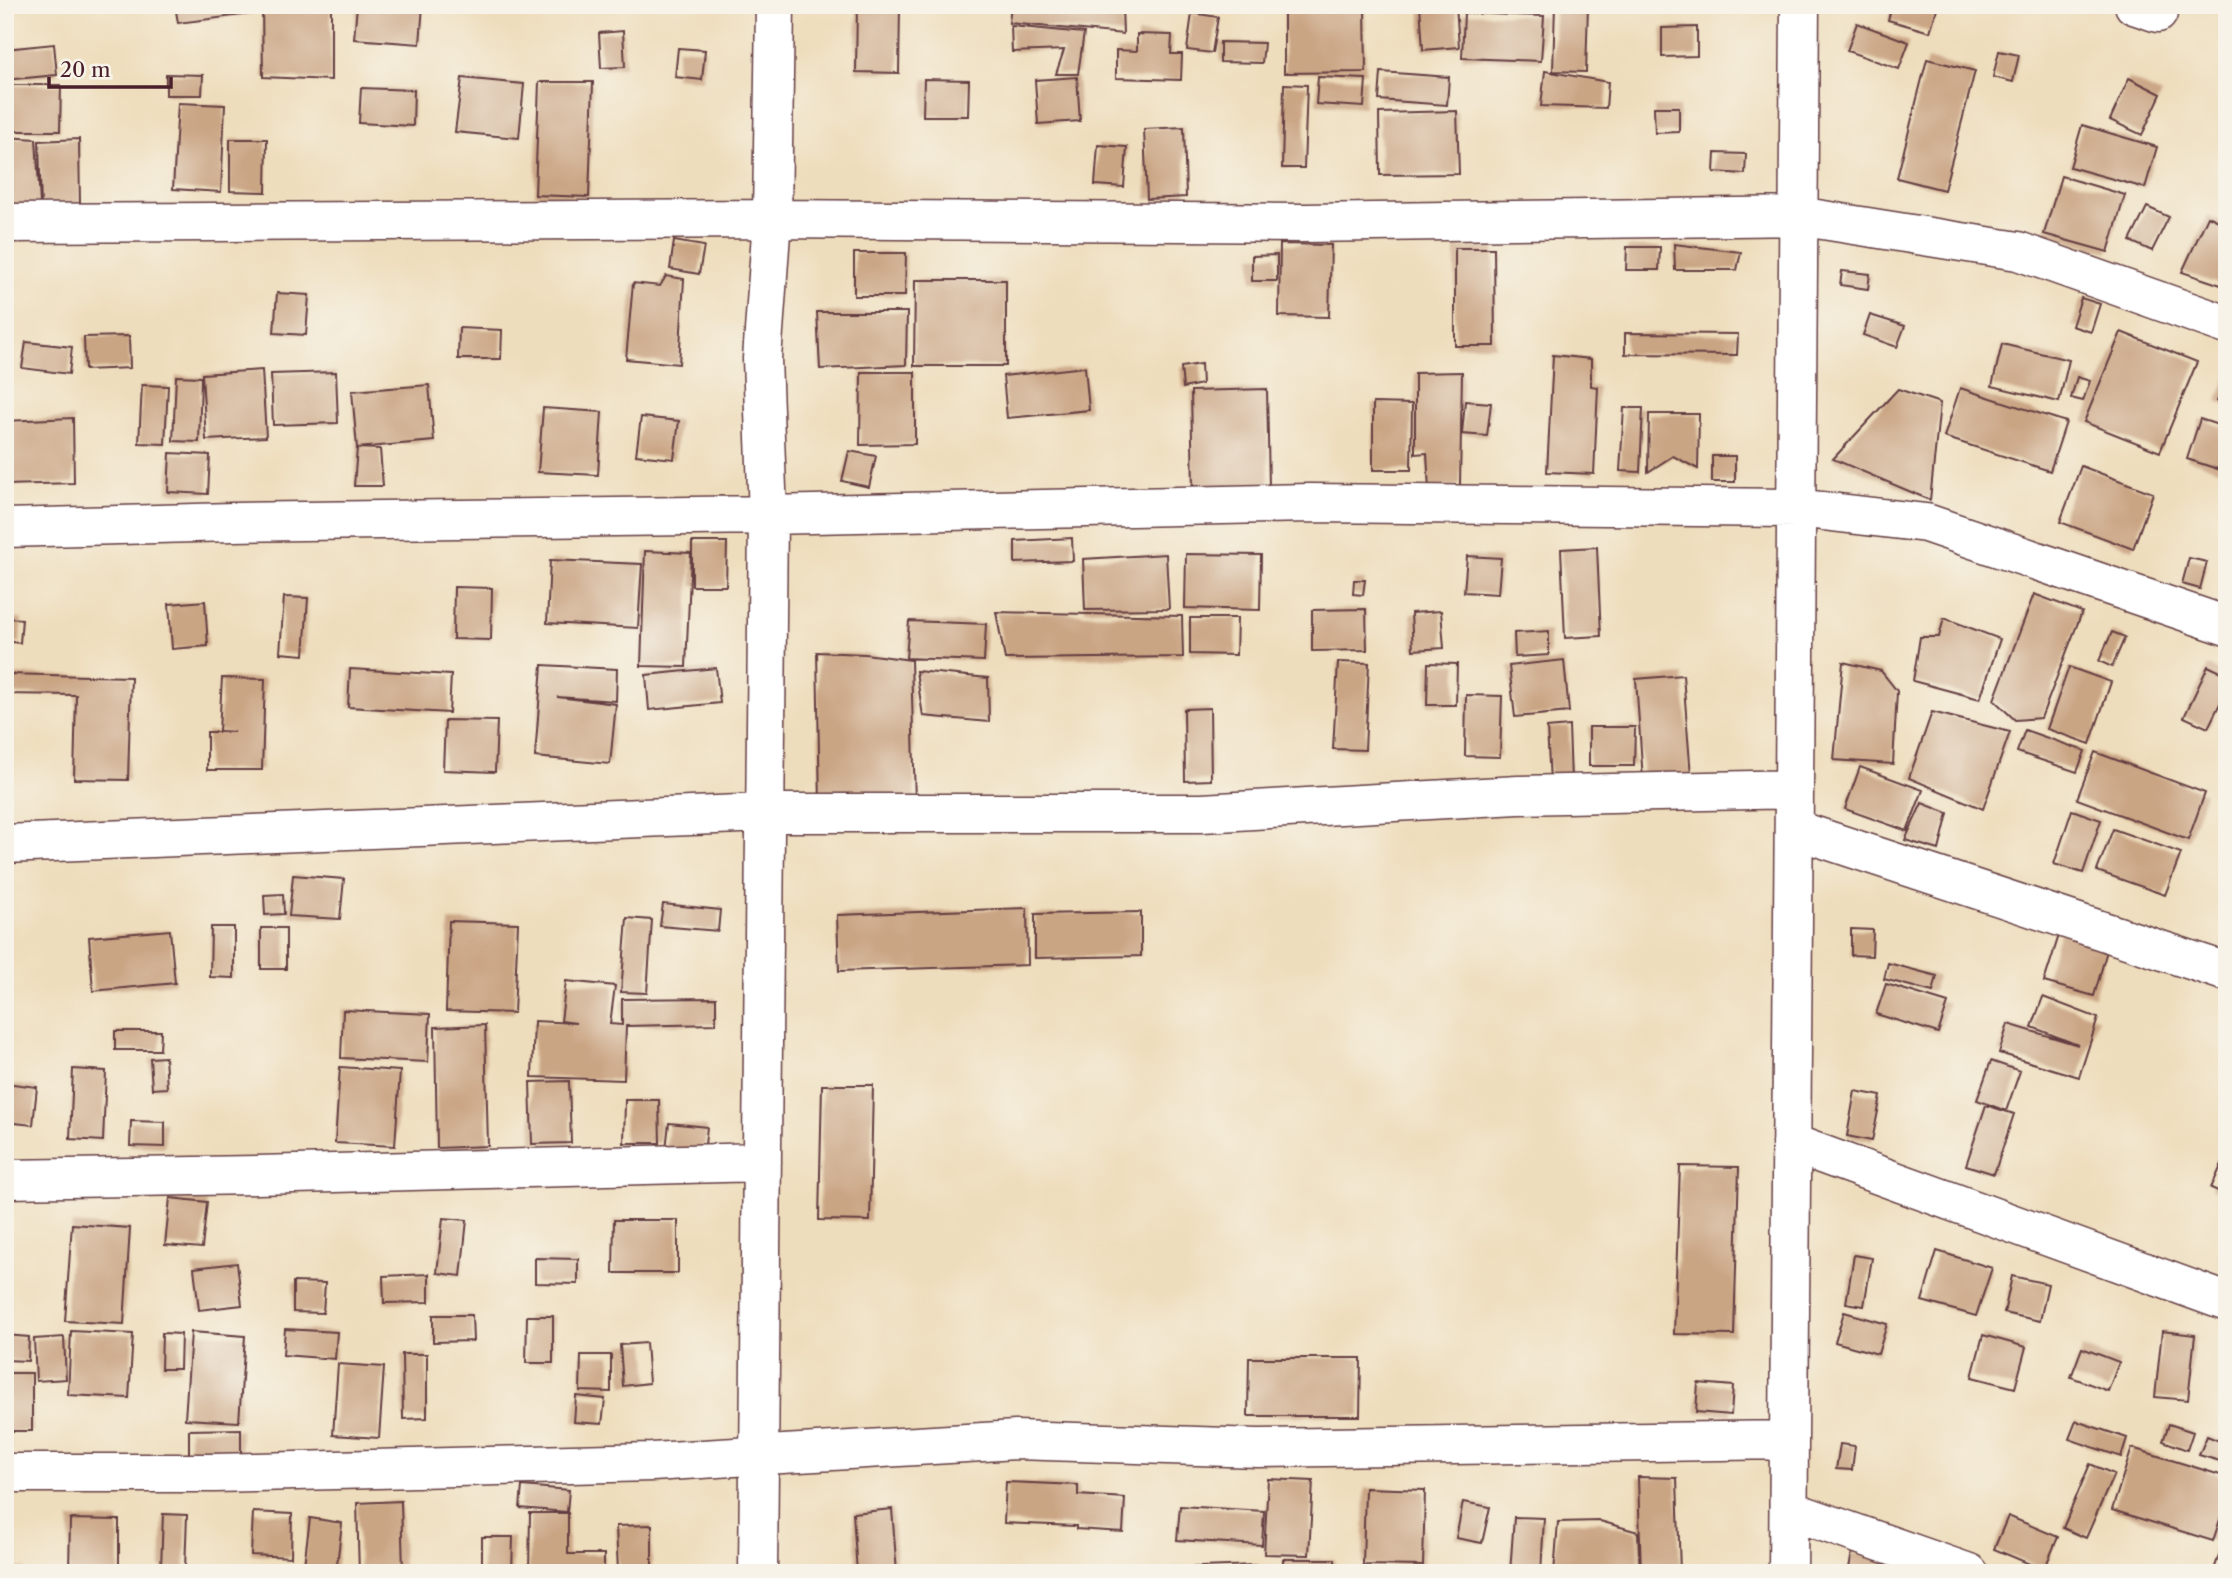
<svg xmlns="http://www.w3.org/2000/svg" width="2232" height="1578" viewBox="0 0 2232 1578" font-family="'Libre Caslon Text',serif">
	<rect width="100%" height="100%" fill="#f7f3e8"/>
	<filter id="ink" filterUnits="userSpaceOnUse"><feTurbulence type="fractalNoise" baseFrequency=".0143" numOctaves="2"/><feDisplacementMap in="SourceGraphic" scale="14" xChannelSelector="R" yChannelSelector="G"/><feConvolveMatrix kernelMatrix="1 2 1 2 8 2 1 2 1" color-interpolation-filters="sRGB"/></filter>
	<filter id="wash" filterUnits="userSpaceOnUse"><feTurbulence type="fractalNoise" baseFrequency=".00686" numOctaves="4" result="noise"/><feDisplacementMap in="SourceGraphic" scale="28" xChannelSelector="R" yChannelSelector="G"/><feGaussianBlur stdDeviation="1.57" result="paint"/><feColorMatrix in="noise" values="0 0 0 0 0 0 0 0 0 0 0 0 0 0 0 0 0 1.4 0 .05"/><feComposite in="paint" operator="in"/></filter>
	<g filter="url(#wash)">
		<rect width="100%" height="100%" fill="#eeddbc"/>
		<g id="blocks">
			<path fill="#caa584" d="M175 5H250L251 14 178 23Z
				M262 5H331V80L263 77Z
				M357 5H423L420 44 354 39Z
				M857 5H900L899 73 856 72Z
				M1011 5H1122L1123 34 1009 23Z
				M1284 5H1365L1366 72 1284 73Z
				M1420 5H1456L1459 47 1423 50Z
				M1555 5H1588L1586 72 1553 71Z
				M1892 5H1938L1930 32 1888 20Z
				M1192 13 1218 17 1212 53 1187 50Z
				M1464 13 1544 16 1541 61 1462 58Z
				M1857 23 1909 42 1899 69 1847 51Z
				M1011 26 1084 33 1078 74H1056L1064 50 1012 52Z
				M1697 27V56L1662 57V28Z
				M623 31 625 67 601 68 599 33Z
				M1137 34 1172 35 1171 54H1182L1181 80 1116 78V50L1137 51Z
				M1220 42 1264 43 1262 63 1220 62Z
				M54 44 57 75 5 80V49Z
				M678 48 705 50 702 80 675 77Z
				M1999 51 2019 55 2013 82 1993 77Z
				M1927 59 1975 71 1944 190 1897 178Z
				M1545 71 1608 82 1606 108 1541 106Z
				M1381 72 1449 77 1447 105 1379 100Z
				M166 74 203 75 202 95H166Z
				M1077 77 1080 121 1038 124 1035 80Z
				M1318 77 1366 79 1364 107 1316 104Z
				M462 78 524 84 519 138 455 132Z
				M2129 78 2161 94 2142 135 2110 120Z
				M924 79 969 80 968 116H923Z
				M539 82H593L589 197 535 195Z
				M1284 84 1307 85 1304 168H1282Z
				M5 85H61L60 131H5Z
				M361 88 414 90 413 126 359 123Z
				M178 103 225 105 221 192 173 189Z
				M1654 107H1679V132L1655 133Z
				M1457 111 1459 174 1380 175 1379 113Z
				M2082 125 2157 147 2145 188 2070 167Z
				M1184 127 1186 197 1147 199 1144 129Z
				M5 137 36 139 40 204 5 208Z
				M79 139 80 206 41 207 39 141Z
				M230 139H267L266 192 230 191Z
				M1098 145 1127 147 1124 187 1095 185Z
				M1715 153 1746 154 1745 174 1714 172Z
				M2061 176 2125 195 2108 252 2044 234Z
				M2147 207 2169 217 2152 251 2130 241Z
				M2208 216 2227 225V287L2182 272Z
				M674 241 704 246 699 274 670 269Z
				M1280 244 1331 245 1329 317 1279 316Z
				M1674 244 1741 252 1737 270H1675Z
				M1627 247H1660L1659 270H1626Z
				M1455 248H1494L1495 346H1455Z
				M854 253H906L905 296H854Z
				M1277 255V281H1252V256Z
				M1842 271 1870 274 1868 289 1840 285Z
				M666 276 684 279 679 364 626 359 633 283 660 286Z
				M915 280H1006V366H914Z
				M277 293 309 295 306 335 274 333Z
				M2081 298 2100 304 2091 332 2072 326Z
				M817 312H907L906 365 820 369Z
				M1870 315 1905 326 1897 347 1863 335Z
				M459 328 502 330 501 359H458Z
				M2121 332 2197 362 2160 452 2084 422Z
				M1625 333 1738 334 1737 355 1625 354Z
				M129 336 130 368 85 370 84 337Z
				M26 342 72 347 69 374 22 368Z
				M2002 344 2069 360 2059 402 1992 386Z
				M1553 355 1591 359V386L1598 387 1594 474 1547 472Z
				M1201 364 1202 384 1183 388 1181 367Z
				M1085 367 1089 410 1007 418 1003 376Z
				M262 370 266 437 206 440 202 374Z
				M336 372 338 423 273 425 271 374Z
				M861 372H915V444L860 445Z
				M1462 372 1460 485 1429 490 1427 453 1415 454V373Z
				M176 376 201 377 199 442 173 441Z
				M2077 377 2090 381 2083 401 2071 398Z
				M2227 377V405L2217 401Z
				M142 385 168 386 165 444 139 443Z
				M429 385 434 441 357 448 352 391Z
				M1960 388 2066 422 2050 471 1944 437Z
				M1267 389 1269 487 1193 488 1191 391Z
				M1898 389 1940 403 1930 500 1833 459Z
				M1465 401 1491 403 1487 436 1462 434Z
				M1373 403 1412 404 1411 470H1373Z
				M543 408 602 412 598 475 538 472Z
				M1624 408H1643L1640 472 1620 471Z
				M1649 414H1699L1698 469 1673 456 1648 472Z
				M641 417 679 421 674 459 636 455Z
				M73 418 74 483 5 485V421Z
				M2200 419 2227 428V472L2187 459Z
				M357 448 380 449 383 486H354Z
				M849 451 876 456 869 487 842 481Z
				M170 453 210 455 208 494 168 492Z
				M1712 456H1735V482H1712Z
				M2081 466 2153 493 2133 549 2060 522Z
				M1072 538 1073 561 1015 563V541Z
				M692 542H727L726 586H692Z
				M1597 547 1601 636 1565 638 1561 549Z
				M645 551 691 553 686 667 641 666Z
				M1166 554 1169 609 1085 610 1083 559Z
				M1186 554 1261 555 1260 610 1185 608Z
				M1467 556 1501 558 1498 594 1464 592Z
				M2189 558 2207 562 2200 589 2182 584Z
				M550 560 642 564 638 628 547 623Z
				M1354 580H1365L1363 595 1353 594Z
				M454 587 492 588 491 640 453 639Z
				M2034 594 2082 612 2041 718 2015 720 1994 700Z
				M284 597 308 598 304 655 280 653Z
				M205 601 208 646 172 649 169 604Z
				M1366 609 1367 650 1312 651V610Z
				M1441 611 1444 648 1413 650 1411 613Z
				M996 612 1182 616 1183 657 1005 659Z
				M5 618 22 619 20 643 5 641Z
				M1190 618H1237L1236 655 1190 654Z
				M1944 618 2000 639 1980 699 1913 681 1920 637H1939Z
				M909 621 986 624 984 661 906 658Z
				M1549 631V655L1515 657 1514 633Z
				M2112 632 2125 637 2112 667 2099 661Z
				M817 652 865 654 911 660 915 802 820 804Z
				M1564 660 1569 712 1515 717 1509 666Z
				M1338 662 1369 663 1365 750 1333 749Z
				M1843 662 1881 671 1897 691 1893 764 1834 760Z
				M1428 663 1457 664 1456 705H1427Z
				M542 665 617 669 616 701 557 697 616 704 610 764 535 757Z
				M2208 666 2227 675V689L2208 728 2184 717Z
				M2069 667 2111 682 2090 744 2047 729Z
				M716 668 720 703 649 710 646 675Z
				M350 669 451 675 449 713 348 707Z
				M916 671 988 678 989 722 923 716Z
				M5 674 131 677 128 780 74 779 76 695 5 694Z
				M1683 675 1691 776 1643 780 1636 679Z
				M222 678 265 679 262 770H207V732H234L219 731Z
				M1466 695 1502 696 1500 757 1465 756Z
				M1210 708 1211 780 1185 781 1184 709Z
				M1932 712 2010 732 1983 809 1909 778Z
				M445 720 497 721 495 772 443 770Z
				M1569 726 1571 780 1550 781 1547 728Z
				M1589 727H1635L1634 766H1589Z
				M2025 730 2085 751 2077 772 2017 752Z
				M2095 752 2205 793 2188 840 2077 799Z
				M1860 767 1923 790 1907 831 1845 809Z
				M1922 803 1948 813 1939 850 1905 840Z
				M2072 810 2101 820 2083 873 2054 864Z
				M2113 829 2181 853 2165 895 2097 871Z
				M293 875 344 879 340 919 289 916Z
				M283 894 284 914 265 915 264 895Z
				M663 904 720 910 718 931 660 926Z
				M1027 908 1028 965 839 971 837 915Z
				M1141 912V956L1035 958V914Z
				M627 918 652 920 647 993 621 992Z
				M449 921 518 923 514 1013 446 1011Z
				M211 927H234V978L210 977Z
				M261 928H286V969H261Z
				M1851 929 1873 930 1872 956 1851 955Z
				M170 930 175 983 93 991 89 937Z
				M2060 932 2108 947 2094 996 2044 982Z
				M1888 963 1937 976 1933 992 1884 979Z
				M566 981 615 986 610 1024 622 1025V999L716 998V1024L626 1026 624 1080 532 1077 534 1021 576 1023 561 1021Z
				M1886 984 1948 1003 1938 1033 1876 1014Z
				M2043 997 2098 1018 2079 1077 1999 1053 2008 1024 2078 1045 2032 1027Z
				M343 1010 430 1014 428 1062 341 1058Z
				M485 1025 488 1146 437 1148 435 1027Z
				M115 1031H161L160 1050H115Z
				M165 1057 167 1088 152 1089 150 1058Z
				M1991 1061 2020 1071 2006 1111 1977 1100Z
				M340 1067 400 1071 395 1146 335 1143Z
				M73 1069 106 1071 103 1141 70 1139Z
				M569 1081 571 1143 532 1144 530 1082Z
				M5 1083 37 1087 33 1125 5 1122Z
				M822 1085H873L870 1221 819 1220Z
				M1855 1091 1881 1096 1872 1141 1847 1136Z
				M625 1100H659L660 1143H624Z
				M1986 1105 2014 1114 1994 1174 1966 1165Z
				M131 1121 165 1122V1147L130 1146Z
				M669 1123 707 1127 703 1162 665 1158Z
				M2227 1153V1195L2211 1188Z
				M1680 1166 1739 1167 1734 1335 1674 1334Z
				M170 1198 207 1202 202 1248 165 1245Z
				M443 1218 467 1220 461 1276 437 1273Z
				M614 1220H678V1273H613Z
				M72 1224 130 1228 124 1324 65 1321Z
				M1937 1251 1992 1268 1976 1316 1922 1301Z
				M1854 1255 1872 1258 1864 1306 1846 1303Z
				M535 1258 578 1259V1284L535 1283Z
				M237 1263 242 1305 199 1310 194 1268Z
				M429 1274V1302L384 1303 383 1276Z
				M2012 1276 2048 1284 2040 1321 2004 1313Z
				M293 1282 325 1283 323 1313 293 1312Z
				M1844 1312 1887 1324 1878 1354 1835 1342Z
				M433 1315H472L473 1341 433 1342Z
				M527 1316H553V1363H526Z
				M285 1329 337 1332 335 1359 283 1355Z
				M71 1331 133 1334 129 1398 68 1395Z
				M2162 1331 2195 1335 2188 1400 2155 1397Z
				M191 1332 245 1336 239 1422 185 1419Z
				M162 1333 181 1334 180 1369H161Z
				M5 1335 29 1337 28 1361 5 1360Z
				M1983 1335 2026 1347 2015 1388 1972 1377Z
				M64 1337 66 1379 36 1381 34 1339Z
				M646 1343 649 1383 623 1386 620 1345Z
				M2082 1348 2119 1362 2108 1391 2071 1377Z
				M402 1354H427V1418L403 1419Z
				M581 1355H611V1392L580 1391Z
				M1249 1358H1361L1360 1416H1248Z
				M338 1364 384 1367 379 1438 333 1435Z
				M5 1373H32V1431H5Z
				M1698 1383 1733 1386 1731 1415 1696 1412Z
				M576 1396 605 1399 602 1424 574 1422Z
				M2076 1421 2127 1438 2121 1457 2069 1439Z
				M2169 1424 2193 1432 2187 1450 2163 1441Z
				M241 1429V1460L189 1462V1430Z
				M2207 1436 2227 1444V1463L2199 1455Z
				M1840 1444 1855 1446 1852 1470 1836 1469Z
				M2132 1448 2227 1477V1498L2213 1541 2112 1510Z
				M2090 1464 2114 1474 2086 1538 2063 1528Z
				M1638 1477 1677 1478 1680 1573H1641Z
				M1268 1479 1313 1481 1309 1555 1264 1554Z
				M1006 1482 1078 1485V1495L1125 1498 1123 1532 1076 1529V1526L1004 1523Z
				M522 1486 569 1490 567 1512 520 1508Z
				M1365 1488 1425 1490 1423 1566 1363 1565Z
				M401 1501 403 1571 359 1573 357 1503Z
				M1463 1502 1490 1507 1482 1543 1456 1538Z
				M1180 1506 1264 1511 1262 1545 1177 1540Z
				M892 1509 897 1573H857L853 1513Z
				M253 1512 292 1514 291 1557 251 1555Z
				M530 1513H568V1554H604V1573H529Z
				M163 1514 187 1515 185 1569 161 1568Z
				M2008 1516 2058 1537 2044 1570 1994 1549Z
				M1514 1517 1544 1518 1541 1573H1510Z
				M310 1518 342 1523 336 1573H303Z
				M70 1519 119 1520V1573H69Z
				M1600 1521 1638 1532 1640 1573H1554L1558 1522Z
				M652 1525V1570L618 1572 616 1526Z
				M482 1537H513L512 1573H482Z
				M2224 1540 2227 1541V1573H2213Z
				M1852 1553 1907 1564 1906 1573H1848Z
				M1283 1559H1335V1573H1283Z
				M1255 1565V1573H1175L1174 1568Z
				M5 1568H25V1573H5Z"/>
		</g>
	</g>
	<g filter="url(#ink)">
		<use href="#blocks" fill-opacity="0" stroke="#633c41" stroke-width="2"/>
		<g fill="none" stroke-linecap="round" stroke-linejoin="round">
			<g stroke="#633c41" stroke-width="41">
				<path id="street" d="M2134 5 2158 13
					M5 223 772 219 1304 223 1798 216 2018 251 2227 325
					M5 528 233 522 768 515 1310 503 1796 508 1926 523 2227 626
					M1794 829 2227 972
					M5 844 765 813H1202L1518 795 1794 789
					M1791 1143 2227 1302
					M5 1179 257 1175 762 1162
					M5 1473H215L652 1462 1016 1440 1258 1448 1789 1440
					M1789 1510 1969 1573
					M758 1573 768 515 762 359 772 219 775 5
					M1788 1573 1800 5"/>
			</g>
			<use href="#street" stroke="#fff" stroke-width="38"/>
		</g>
	</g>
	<rect width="2232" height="1578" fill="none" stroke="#f7f3e8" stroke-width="28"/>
	<path d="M49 77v10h122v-10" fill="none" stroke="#4a1f2b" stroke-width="3.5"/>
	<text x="60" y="77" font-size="21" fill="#4a1f2b" stroke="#f7f3e8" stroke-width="5" paint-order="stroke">20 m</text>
</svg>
